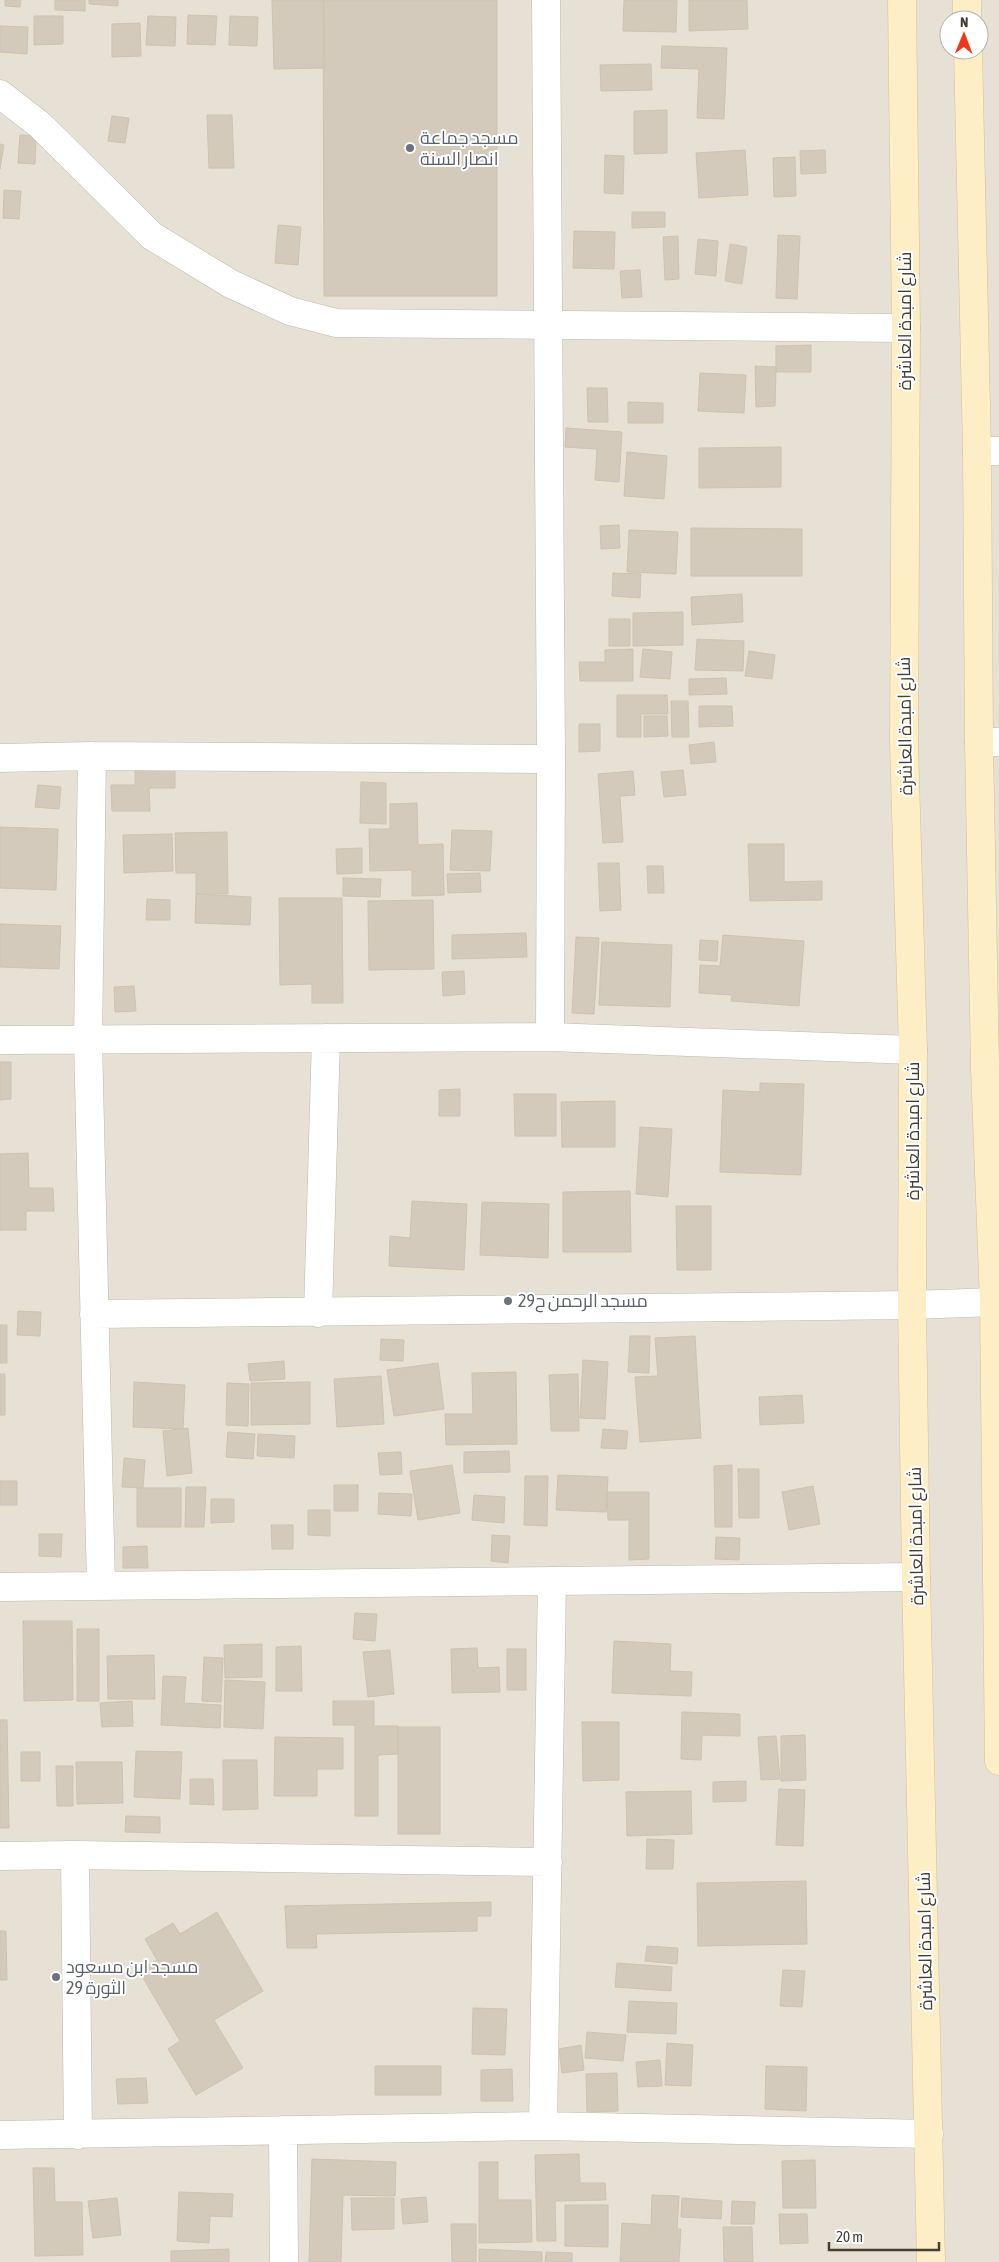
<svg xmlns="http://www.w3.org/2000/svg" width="999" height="2262" viewBox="0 0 999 2262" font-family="'Asap Condensed',Cairo,sans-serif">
	<rect width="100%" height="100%" fill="#f3efe6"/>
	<path fill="#e7e0d5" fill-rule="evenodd" d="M0 0H999V2262H0ZM949 20H979V50H949Z"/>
	<path fill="#d4cabc" stroke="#cfc2af" d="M5 0H21L20 7 5 6Z
		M55 0H85V11L55 10Z
		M89 0H118V6L89 4Z
		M272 0H324L325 68 274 69Z
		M323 0H497V296H324Z
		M624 0H677L676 32 623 31Z
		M689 0H747L748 29 689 31Z
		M188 15 217 16 215 45 187 44Z
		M34 16H63V44L34 45Z
		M148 16 176 17 175 46 146 45Z
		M230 16 258 17 257 46 229 45Z
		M140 23 141 56 112 57V24Z
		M0 26 28 27 27 54 0 52Z
		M662 46 727 48 724 119 697 118 699 69 661 68Z
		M651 64 652 90 601 91 600 65Z
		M667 110V153L634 154V111Z
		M207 115H232L234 168H209Z
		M112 116 129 118 125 143 108 141Z
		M20 135 36 136 35 164 18 163Z
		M0 144 4 145 0 169Z
		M745 150 748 195 699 198 696 153Z
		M825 150 826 173 801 174 800 151Z
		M605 155 624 156 623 194 604 193Z
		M795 157 796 196 774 197 773 158Z
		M4 190 21 191 19 219 3 218Z
		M632 212H665V227L632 228Z
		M278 225 301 227 298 265 275 263Z
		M574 231 615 232 614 269 573 268Z
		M778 235 800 236 797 299 776 298Z
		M678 236 679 279 665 280 663 237Z
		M698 239 718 241 716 276 695 274Z
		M730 244 747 247 742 284 725 281Z
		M640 270 642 297 622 298 620 271Z
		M811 345V372H776V346Z
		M755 366 776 367 775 406 756 407Z
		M700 373 746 375 744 413 698 411Z
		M587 388H607L608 422H588Z
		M628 402 663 403V423H628Z
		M566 428 622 432 619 482 595 480 597 449 565 447Z
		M781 447V487L699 488V448Z
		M627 452 667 456 664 499 624 496Z
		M619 525 620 548 601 549 600 526Z
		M691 528 802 529V576H691Z
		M629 530 678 532 676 574 627 572Z
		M613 573 641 574 640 598 612 596Z
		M742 594 743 622 692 625 691 597Z
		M683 612V645L633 646V613Z
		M609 619H630V646H609Z
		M697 639 744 641 743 671 695 670Z
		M633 649V681H580L579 662H605V650Z
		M643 649 672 652 670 679 640 677Z
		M749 651 775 655 772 679 745 676Z
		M726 678 727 694 689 695V679Z
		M617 695H667L668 714H641V737H617Z
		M671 701H688L689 737H672Z
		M699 706H732L733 726 699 727Z
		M644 716H667L668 736 644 737Z
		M579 724H600V751L579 752Z
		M714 742 716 762 691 764 689 745Z
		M135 761H175V788H149L150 811H112L111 785H135Z
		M683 770 686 795 664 797 661 772Z
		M633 771 635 795 620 796 623 842 603 843 598 774Z
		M361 782 386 783V824L360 823Z
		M38 785 61 787 59 809 35 807Z
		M417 803 418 845 443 844 444 895 412 896V870L370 871 369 829H390V804Z
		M0 827 58 829 56 890 0 888Z
		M452 830 492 831 490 871 450 870Z
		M227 832 228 894H196V873H176L175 833Z
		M172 834 173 871 124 873 123 835Z
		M748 844H784V882L822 881V900L750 901Z
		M362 848V873L337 874 336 849Z
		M598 863H619L621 910 600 911Z
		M647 866H663L664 893H648Z
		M480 873 481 892 448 893 447 874Z
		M343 878 381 879 380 897 343 896Z
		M196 894 251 897 250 925 195 923Z
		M279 898H342L343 1003H312V984L280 985Z
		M147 899 170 900V920H146Z
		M433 900 434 969 369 970 368 901Z
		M0 924 61 926 59 969 0 967Z
		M526 933 527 957 452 959V935Z
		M723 935 804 941 799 1006 731 1001 732 995 699 993 700 965 720 966Z
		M576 937 599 938 594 1014 572 1013Z
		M700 940 718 941 717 961 699 960Z
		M602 942 672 945 670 1007 599 1005Z
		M464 971 465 994 443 996 442 972Z
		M134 986 136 1011 115 1012 114 987Z
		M0 1062H11V1099L0 1100Z
		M760 1083 804 1084 801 1175 720 1172 723 1090 760 1092Z
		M460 1089V1116H439V1090Z
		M514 1094H556V1136H515Z
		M615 1101V1147H562L561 1102Z
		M640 1127 672 1129 668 1197 636 1194Z
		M28 1153 29 1188H53L54 1211H26V1230H0V1154Z
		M630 1191 631 1252H563V1192Z
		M412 1201 467 1204 464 1270 389 1266 390 1236 410 1238Z
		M482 1202 549 1204 548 1258 480 1255Z
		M676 1206H711V1270H677Z
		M18 1311 41 1312 40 1336 17 1335Z
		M0 1325H7V1363H0Z
		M630 1336H650L649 1373 628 1372Z
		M695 1336 701 1438 640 1442 635 1377 658 1376 655 1338Z
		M381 1339 404 1340 403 1361 380 1360Z
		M583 1360 608 1362 605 1419 580 1418Z
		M284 1361 285 1379 250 1381 248 1364Z
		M438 1363 444 1409 394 1416 387 1370Z
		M516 1372 517 1444 446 1445 445 1414H473L472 1373Z
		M0 1374H5V1415H0Z
		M578 1374 579 1431H551L549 1375Z
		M381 1376 384 1424 337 1427 334 1379Z
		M134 1382 185 1385 183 1429 133 1427Z
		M310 1382V1424L251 1425V1383Z
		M227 1383 249 1384 248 1426 226 1425Z
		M802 1395 804 1423 760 1425 759 1397Z
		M188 1428 192 1473 167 1476 163 1431Z
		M603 1429 628 1431 626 1449 601 1448Z
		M228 1432 255 1434 253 1459 226 1457Z
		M258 1434 295 1436 294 1458 257 1456Z
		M509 1451 510 1472 464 1473V1452Z
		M401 1452 402 1474 380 1475 378 1453Z
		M124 1458 145 1460 143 1488 122 1487Z
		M452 1465 460 1513 418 1520 410 1471Z
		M732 1465V1527H715L714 1466Z
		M738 1469H759V1518H739Z
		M558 1475 608 1477 606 1512 556 1510Z
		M525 1476H548L547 1526 524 1525Z
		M0 1481H17V1505H0Z
		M334 1485H358V1511H334Z
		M813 1486 820 1524 789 1530 782 1492Z
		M186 1487H206L204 1527H185Z
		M137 1488H181V1527H137Z
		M607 1492H649V1559L629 1560V1520H608Z
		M379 1493 412 1494 411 1516 378 1514Z
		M474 1495 505 1497 504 1523 472 1520Z
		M211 1499H234V1522L211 1523Z
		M308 1510H330V1536L308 1535Z
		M271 1525H293V1549H272Z
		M39 1534H62L61 1557 39 1556Z
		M492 1535 510 1536 508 1563 491 1561Z
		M716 1537 740 1538 739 1560 715 1559Z
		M147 1546 148 1568H123V1547Z
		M355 1613 377 1614 375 1641 353 1639Z
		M23 1621H72L73 1700 24 1701Z
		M77 1629H99V1701H77Z
		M614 1641 671 1644 670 1671 692 1672 691 1696 612 1693Z
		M262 1644V1677L225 1678 224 1645Z
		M301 1646 302 1691H276V1647Z
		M477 1648 478 1668 499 1667 500 1692 452 1693 451 1649Z
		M507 1649H526V1690H507Z
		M390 1650 394 1694 368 1697 363 1652Z
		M154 1655 155 1699H108L107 1656Z
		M204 1657 223 1658 221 1702 202 1701Z
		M163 1676 186 1677 184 1703 221 1705 220 1728 161 1725Z
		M225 1680 265 1682 263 1729 224 1727Z
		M132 1701 133 1726 102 1727 100 1703Z
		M333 1701H374V1726H398V1754L378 1755V1816H355V1725H333Z
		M682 1712 740 1714V1736L702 1735 701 1760 681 1759Z
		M0 1720H7L9 1828H0Z
		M582 1722H619V1780L583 1781Z
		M398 1727H440V1834H398Z
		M805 1735 806 1780 781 1781V1736Z
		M776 1736 780 1779 761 1780 758 1737Z
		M275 1737 343 1738V1769H317V1796H274Z
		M136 1751 182 1752 180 1799 134 1797Z
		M21 1752H40V1781H21Z
		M223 1760H257L258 1809 223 1810Z
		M76 1762H122L123 1803 77 1804Z
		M56 1766H73V1806H57Z
		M190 1779H213L214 1805 190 1804Z
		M746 1781V1801L713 1802V1782Z
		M779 1789 805 1790 803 1846 776 1845Z
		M691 1791 692 1834 627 1836 626 1792Z
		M126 1816 160 1817V1833L125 1832Z
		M647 1839 674 1840 673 1869H646Z
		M806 1881 807 1944 698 1946 697 1883Z
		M491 1902V1916H477V1931L316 1934 317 1948H287L285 1906Z
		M217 1912 263 1991 214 2020 243 2068 196 2095 168 2049 180 2041 139 1971 157 1960 145 1939 173 1923 180 1934Z
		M0 1931H6L7 1980H0Z
		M647 1946 678 1948 677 1964 645 1961Z
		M617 1963 672 1967 671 1991 615 1987Z
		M783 1970 805 1971 802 2007 780 2006Z
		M629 2001 677 2003 676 2034 627 2032Z
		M473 2008 507 2009 505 2055 472 2054Z
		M587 2032 626 2035 623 2061 585 2058Z
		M667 2043 693 2045 691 2086 665 2085Z
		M581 2045 584 2070 562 2073 559 2049Z
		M660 2060 662 2086 638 2087 636 2062Z
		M375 2066H441V2095H375Z
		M766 2066 807 2067 806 2111 765 2109Z
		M512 2069 513 2101H481V2070Z
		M617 2073 618 2111 587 2112 586 2074Z
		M146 2078 148 2103 118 2104 116 2079Z
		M579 2154 580 2183H605L606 2200 555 2201 556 2241H537L535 2155Z
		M312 2159 396 2162 395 2196 343 2195 341 2262H309Z
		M815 2160 816 2208H783L782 2161Z
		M479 2162H498V2200H531L532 2242 479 2243Z
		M33 2168H54L55 2202H82L83 2255 35 2256Z
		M179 2192 233 2194 232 2217 210 2216 209 2243 177 2241Z
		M652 2195 679 2196 677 2229H681L679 2262H620L622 2223 651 2225Z
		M426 2197 428 2222 403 2224 401 2199Z
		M117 2198 121 2235 93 2238 88 2201Z
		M351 2198H394V2229L352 2230Z
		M682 2198 722 2201 721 2219 681 2217Z
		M732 2201 755 2202 754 2224H731Z
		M565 2205H608V2247L565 2246Z
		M779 2214H807L808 2243 780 2244Z
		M451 2224H476V2262H452Z
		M723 2227H752L753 2262H724Z
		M229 2249V2262H171V2251Z
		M479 2249 542 2252V2262H479Z
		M546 2252 572 2253V2262H545Z"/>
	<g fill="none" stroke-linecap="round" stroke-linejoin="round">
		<g stroke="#c1b9ac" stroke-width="29">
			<path id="street" d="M546 0 551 759 550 1037
				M0 94 40 125 152 236 231 284 290 311 336 323 906 328
				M977 451H999
				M979 742H999
				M92 756 88 1040 101 1586
				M0 758 92 756 551 759
				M0 1040 550 1037 913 1050
				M318 1313 326 1038
				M94 1314 912 1305 994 1302
				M0 1587 916 1577
				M75 1855 78 2135
				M0 1856 75 1855 548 1862
				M543 2126 552 1581
				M283 2130 284 2262
				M0 2135 543 2126 929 2134"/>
		</g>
		<g stroke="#d2c197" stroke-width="29">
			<path id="secondary" d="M902 0 906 328 904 744 913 1050 912 1305 916 1577 931 2262
				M967 0V20
				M968 50 977 451 979 742 985 1068 994 1302 999 1761"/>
		</g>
		<use href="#street" stroke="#fff" stroke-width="28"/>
		<use href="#secondary" stroke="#fdeec6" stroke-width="28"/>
	</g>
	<g fill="#6b7280" stroke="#fff" stroke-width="2">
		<circle cx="410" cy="148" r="5"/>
		<circle cx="508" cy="1301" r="5"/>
		<circle cx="56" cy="1977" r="5"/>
	</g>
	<g text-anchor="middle" stroke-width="4" stroke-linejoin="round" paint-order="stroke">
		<g font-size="18" fill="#5b616d" stroke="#fff" text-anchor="start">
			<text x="420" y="144">مسجد جماعة<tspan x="420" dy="21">انصار السنة</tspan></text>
			<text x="518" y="1307">مسجد الرحمن ح29</text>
			<text x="66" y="1973">مسجد ابن مسعود<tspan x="66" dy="21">الثورة 29</tspan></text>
		</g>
		<g font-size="18" fill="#463f36" stroke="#fff">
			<text transform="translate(905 321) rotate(-90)" y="6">شارع امبدة العاشرة</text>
			<text transform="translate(905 726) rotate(-91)" y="6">شارع امبدة العاشرة</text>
			<text transform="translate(913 1131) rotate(-90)" y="6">شارع امبدة العاشرة</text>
			<text transform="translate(916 1536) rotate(-91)" y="6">شارع امبدة العاشرة</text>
			<text transform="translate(925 1941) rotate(-91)" y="6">شارع امبدة العاشرة</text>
		</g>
	</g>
	<g transform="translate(964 35) rotate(1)"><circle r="24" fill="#ffffff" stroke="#b5b2af"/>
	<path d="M0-4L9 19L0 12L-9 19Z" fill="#f5351b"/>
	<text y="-8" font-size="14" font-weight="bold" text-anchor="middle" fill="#463f36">N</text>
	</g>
	<path d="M829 2242v8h110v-8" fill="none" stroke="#463f36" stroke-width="2.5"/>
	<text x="836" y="2242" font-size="15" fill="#463f36" stroke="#ffffff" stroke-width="4" paint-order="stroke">20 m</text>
</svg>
